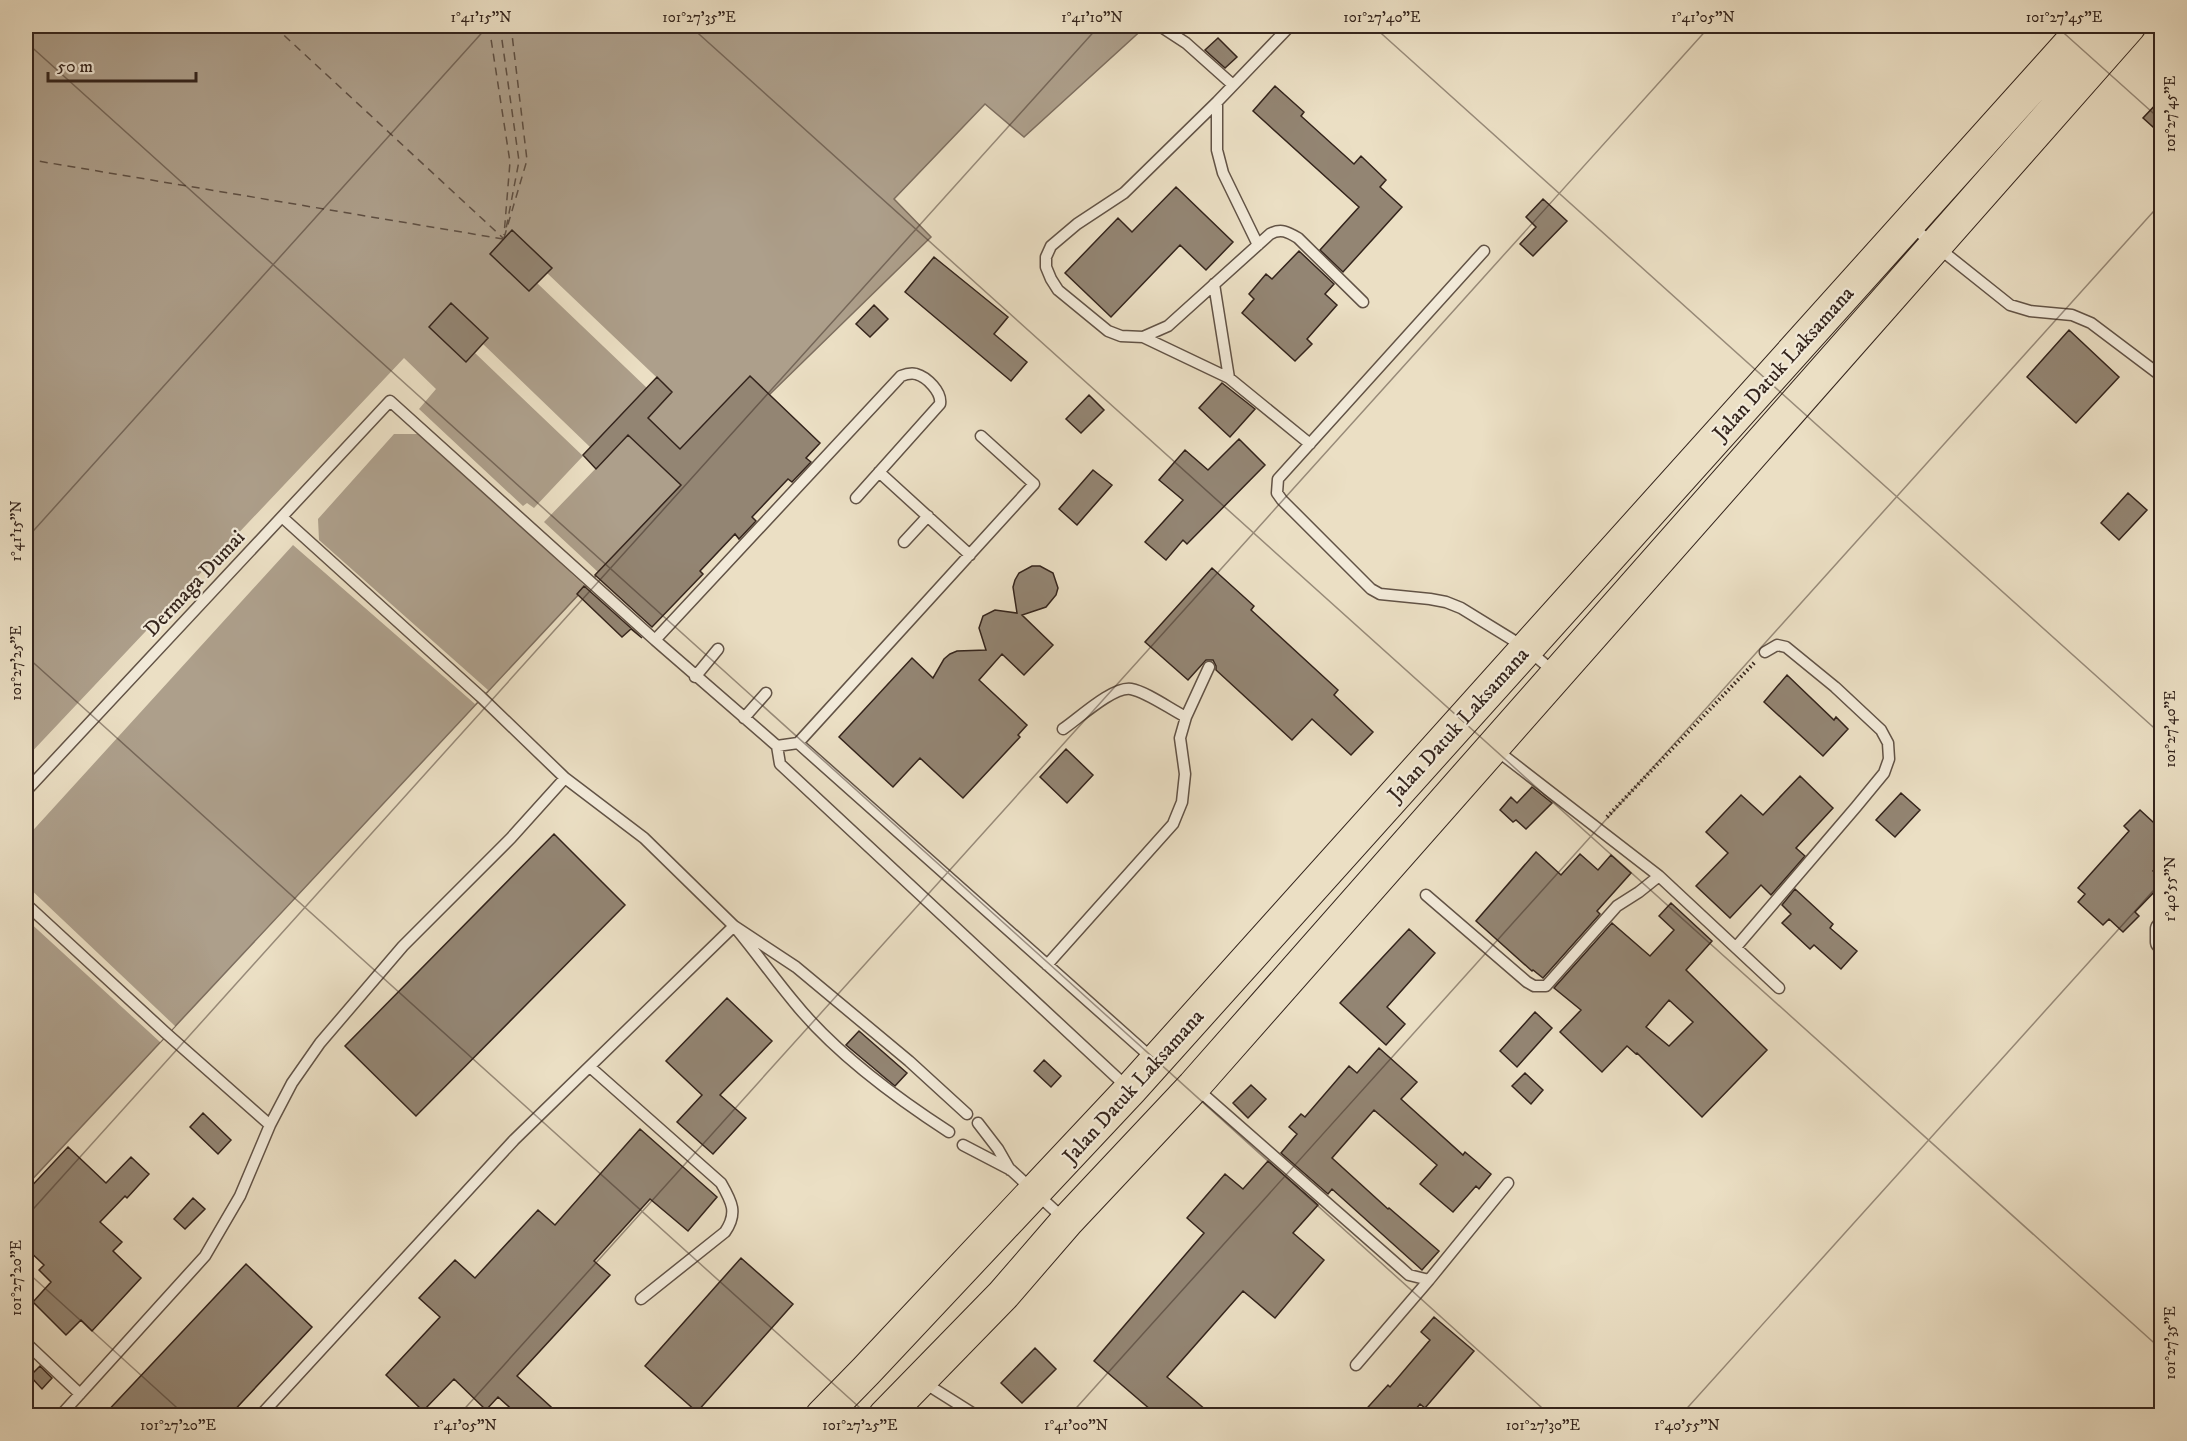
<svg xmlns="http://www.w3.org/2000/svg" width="2187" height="1441" viewBox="0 0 2187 1441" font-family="'IM FELL DW Pica',serif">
	<rect width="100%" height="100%" fill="#ebdfc4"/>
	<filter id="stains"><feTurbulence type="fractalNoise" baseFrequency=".00333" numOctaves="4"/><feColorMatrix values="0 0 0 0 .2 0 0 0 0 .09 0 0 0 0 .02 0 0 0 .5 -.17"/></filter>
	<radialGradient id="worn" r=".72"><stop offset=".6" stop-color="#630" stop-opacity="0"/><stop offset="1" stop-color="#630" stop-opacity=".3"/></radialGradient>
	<path fill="#ad9f8b" stroke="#7d6e5f" stroke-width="1.5" d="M26 26H1146L1024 137 985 104 894 199 931 237 769 395 681 485 26 1186Z"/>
	<path fill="#ebdfc4" d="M512 230 547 273 672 392 648 418 680 449 750 376 769 395 681 485 628 435 544 522 598 572 585 586 421 434H394L318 519 319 540 488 690 475 704 293 545 26 838V758L404 358 436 389 419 409 523 506 527 503 534 508 583 456 475 353 466 362 429 327 451 303 488 338 483 344 590 447 647 388 537 283 529 291 490 254Z
		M26 885 175 1026 160 1042 26 919Z"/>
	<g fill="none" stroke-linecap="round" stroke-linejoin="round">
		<path stroke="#5e4f43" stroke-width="1.5" stroke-dasharray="8 6" stroke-linecap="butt" d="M274 26 503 238
			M489 26 510 162 504 235
			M500 26 519 161 506 229
			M26 159 503 239
			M504 238 527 160 511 26"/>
	</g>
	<path fill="#938573" stroke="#34241c" stroke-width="1.5" fill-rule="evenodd" d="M1218 38 1237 57 1225 68 1205 50Z
		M1275 86 1304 112 1301 116 1354 164 1361 156 1386 180 1380 187 1402 207 1343 272 1320 250 1359 207 1253 111Z
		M2162 98V135L2143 118Z
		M1176 187 1233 242 1206 270 1180 245 1111 317 1065 273 1118 218 1132 232Z
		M1543 199 1567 221 1533 256 1520 244 1536 227 1526 217Z
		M512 230 552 268 529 291 490 254Z
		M1299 251 1334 284 1325 294 1337 305 1307 339 1312 344 1295 361 1242 313 1254 299 1249 294 1266 274 1272 279Z
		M934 257 1008 317 994 334 1027 362 1011 381 905 292Z
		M451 303 488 338 466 362 429 327Z
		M874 305 888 319 870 337 856 324Z
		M2069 330 2119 377 2076 423 2027 377Z
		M750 376 820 443 806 458 811 462 792 482 788 479 752 517 756 521 739 539 735 534 700 571 703 574 652 627 595 575 681 485 628 435 596 469 583 455 657 377 672 392 648 418 680 449Z
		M1222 383 1255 409 1230 437 1199 408Z
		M1089 395 1104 410 1081 433 1066 419Z
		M1239 439 1265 465 1187 544 1183 540 1166 560 1145 542 1183 500 1159 480 1185 450 1208 470Z
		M1093 470 1112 485 1077 525 1059 509Z
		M2128 493 2147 510 2119 540 2101 523Z
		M1032 566H1040L1053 573 1058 588 1056 595 1046 607 1022 615 1053 645 1024 675 1002 654 979 680 1027 725 1018 735 1020 737 963 798 920 758 893 787 839 737 912 658 933 678 944 659 950 654 957 651 986 650 979 628 983 616 995 610 1017 613 1013 587 1015 580 1019 573Z
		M1212 568 1254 606 1251 610 1338 690 1334 695 1373 732 1351 755 1312 719 1292 740 1216 670V666L1213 660H1206L1188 680 1145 642Z
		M584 586 642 638 631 629 622 637 577 594Z
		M1787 675 1834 720 1836 717 1848 729 1823 756 1764 702Z
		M1066 749 1093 775 1067 803 1040 777Z
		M1800 776 1833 808 1796 848 1805 856 1771 895 1761 885 1730 918 1696 886 1728 853 1706 832 1741 795 1763 815Z
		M1532 787 1552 803 1526 829 1516 820 1513 822 1500 810 1511 797 1517 803Z
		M1901 793 1920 810 1895 837 1876 820Z
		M2140 810 2153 822 2162 813V862L2153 871 2162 878V884L2135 912 2139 916 2123 932 2109 919 2103 925 2078 902 2085 894 2078 888 2129 831 2124 826Z
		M554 834 625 905 416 1116 345 1046Z
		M1536 852 1561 875 1580 854 1598 870 1611 855 1631 873 1597 911 1600 914 1543 978 1533 970 1532 971 1476 921Z
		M1795 889 1833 924 1830 928 1857 951 1841 969 1814 945 1810 949 1782 923 1791 914 1782 905Z
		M1671 903 1712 941 1686 970 1767 1050 1702 1117 1637 1053 1636 1054 1627 1046 1602 1072 1560 1032 1581 1010 1554 988 1612 923 1650 956 1674 930 1659 916ZM1669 1000 1693 1022 1669 1046 1646 1027Z
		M1409 929 1435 953 1387 1007 1405 1024 1386 1045 1340 1003Z
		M727 998 772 1041 720 1095 746 1118 713 1154 677 1122 702 1095 666 1061Z
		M1535 1012 1552 1028 1517 1067 1500 1051Z
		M859 1031 907 1073 895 1086 846 1045Z
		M1379 1048 1417 1082 1401 1099 1463 1155 1465 1152 1491 1174 1479 1189 1476 1186 1453 1212 1420 1184 1437 1165 1374 1110 1332 1158 1388 1209 1389 1208 1439 1251 1422 1270 1332 1189 1328 1194 1281 1153 1297 1134 1289 1127 1301 1114 1305 1117 1349 1066 1357 1073Z
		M1044 1060 1061 1076 1051 1087 1034 1071Z
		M1525 1073 1543 1090 1531 1104 1512 1086Z
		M1251 1085 1266 1099 1248 1118 1233 1103Z
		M203 1113 231 1140 218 1154 190 1127Z
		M640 1129 717 1197 688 1231 650 1199 594 1261 610 1275 517 1376 561 1416H519L498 1397 486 1410 454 1379 423 1411 386 1375 440 1317 419 1298 455 1260 475 1278 538 1210 555 1225Z
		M68 1147 106 1183 131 1157 149 1174 127 1198 125 1196 100 1222 122 1242 113 1251 141 1278 92 1331 81 1320 66 1335 33 1302 51 1282 39 1270 44 1265 26 1248V1192Z
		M1268 1161 1318 1205 1293 1233 1324 1260 1275 1318 1243 1291 1167 1377 1213 1416H1158L1094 1361 1204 1233 1187 1218 1225 1174 1243 1189Z
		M193 1198 205 1209 185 1229 174 1219Z
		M741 1258 793 1304 697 1412 645 1366Z
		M246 1264 312 1327 229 1416H103Z
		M1434 1317 1474 1351 1425 1408 1420 1404 1410 1416H1360L1388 1385 1390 1387 1430 1340 1421 1332Z
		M1035 1348 1056 1369 1022 1403 1001 1383Z
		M40 1366 52 1378 42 1389 30 1376Z"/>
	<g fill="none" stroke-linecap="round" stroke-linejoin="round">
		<g stroke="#625346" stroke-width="13">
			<path id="service" d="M1160 26 1186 43 1233 85
				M1290 26 1217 102 1124 193 1077 224 1051 246 1046 257V267L1051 279 1058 290 1108 331 1121 336 1143 337 1168 326 1270 234C1281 228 1288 232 1298 238L1363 302
				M1217 102V150L1223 173 1258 245
				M1911 226 2010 305 2030 311 2072 315 2091 323 2156 372 2162 374
				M1484 251 1278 479 1277 493 1282 500 1371 589 1380 594 1430 599 1446 602 1461 608 1526 648 1555 673
				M1214 284 1229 378
				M1143 337 1229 378 1310 444
				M879 472 970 555
				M856 498 940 404C942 392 927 377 916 374 911 373 906 374 901 376L655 640 777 746 780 764 1128 1088
				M282 517 481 697 565 778
				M904 542 928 516
				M695 677 718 649
				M744 718 766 693
				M1063 729C1078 719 1113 686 1131 689 1147 692 1170 709 1186 717
				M798 743 1034 484 981 436
				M777 746 798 743 1153 1059
				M1495 749 1659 876 1779 988
				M26 791 390 401 655 640
				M1426 895 1527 982 1534 986H1546L1617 906 1639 892 1659 876
				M26 904 167 1034 270 1125
				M1737 946 1856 807 1884 773 1889 759 1888 743 1881 730 1835 687 1786 647 1777 645 1765 652
				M1047 965 1173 824 1182 802 1185 774 1180 738 1186 717 1209 667
				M590 1067 721 1183C732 1202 738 1213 725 1232L641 1299
				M1196 1088 1400 1267 1409 1275 1429 1280 1356 1365
				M978 1123 998 1149 1010 1170
				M963 1145 1011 1170 1064 1219
				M1429 1280 1508 1183
				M26 1343 80 1394
				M923 1382 977 1416
				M60 1416 205 1256 240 1196 270 1125 292 1083 320 1043 403 946 511 838 565 778 644 838 734 926 796 967 909 1061 967 1114
				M260 1416 514 1140 734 926C755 951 773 977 794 1002 835 1053 895 1097 949 1132"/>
		</g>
		<g stroke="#625346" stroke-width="25">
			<path id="minor" d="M2162 929V942"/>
		</g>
		<g stroke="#34241c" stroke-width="35">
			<path id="trunk" d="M822 1416 866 1371 1130 1090 2086 26
				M885 1416 1003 1295 1067 1221 1194 1086 2129 26"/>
		</g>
		<path stroke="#34241c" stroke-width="4" stroke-dasharray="1.5 3" stroke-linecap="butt" d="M1607 817 1755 662"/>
		<use href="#service" stroke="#f2ead9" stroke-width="10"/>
		<use href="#minor" stroke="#f2ead9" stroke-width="22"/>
		<use href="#trunk" stroke="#ebdfc4" stroke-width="33"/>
	</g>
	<path fill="none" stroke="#34241c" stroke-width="1.5" stroke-opacity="0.45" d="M690 26 2162 1350M1373 26 2162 735M2056 26 2162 121M26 42 1551 1416M26 539 488 26M26 656 869 1416M26 1217 1099 26M26 1271 186 1416M458 1416 1710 26M1069 1416 2162 202M1680 1416 2162 881"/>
	<g text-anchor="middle" stroke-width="4.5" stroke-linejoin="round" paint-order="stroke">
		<g font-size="21" fill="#34241c" stroke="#f2ead9">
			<text transform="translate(1783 363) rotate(-48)" y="7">Jalan Datuk Laksamana</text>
			<text transform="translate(194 583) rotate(-47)" y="7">Dermaga Dumai</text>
			<text transform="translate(1458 724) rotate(-48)" y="7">Jalan Datuk Laksamana</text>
			<text transform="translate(1133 1086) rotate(-48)" y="7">Jalan Datuk Laksamana</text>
		</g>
	</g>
	<rect width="2187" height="1441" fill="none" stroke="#ebdfc4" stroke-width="66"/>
	<path d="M48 72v9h148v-9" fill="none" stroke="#34241c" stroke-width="3"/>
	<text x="57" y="72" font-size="18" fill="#34241c" stroke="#f2ead9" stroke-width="4.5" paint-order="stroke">50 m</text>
	<rect x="33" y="33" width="2121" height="1375" fill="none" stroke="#34241c" stroke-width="2"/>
	<g font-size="15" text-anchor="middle" fill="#34241c">
		<text x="481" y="22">1°41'15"N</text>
		<text x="699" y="22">101°27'35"E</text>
		<text x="1092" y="22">1°41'10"N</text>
		<text x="1382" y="22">101°27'40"E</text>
		<text x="1703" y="22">1°41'05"N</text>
		<text x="2064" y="22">101°27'45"E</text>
		<text transform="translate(2170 114) rotate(-90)" y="5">101°27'45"E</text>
		<text transform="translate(16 531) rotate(-90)" y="5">1°41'15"N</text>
		<text transform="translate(16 663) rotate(-90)" y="5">101°27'25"E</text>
		<text transform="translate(2170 729) rotate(-90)" y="5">101°27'40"E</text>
		<text transform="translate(2170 889) rotate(-90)" y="5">1°40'55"N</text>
		<text transform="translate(16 1278) rotate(-90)" y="5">101°27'20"E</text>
		<text transform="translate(2170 1343) rotate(-90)" y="5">101°27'35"E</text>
		<text x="178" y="1430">101°27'20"E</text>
		<text x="465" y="1430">1°41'05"N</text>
		<text x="860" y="1430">101°27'25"E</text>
		<text x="1076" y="1430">1°41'00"N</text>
		<text x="1543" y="1430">101°27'30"E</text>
		<text x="1687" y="1430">1°40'55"N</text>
	</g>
	<rect width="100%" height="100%" filter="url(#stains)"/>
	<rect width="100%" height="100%" fill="url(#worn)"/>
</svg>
